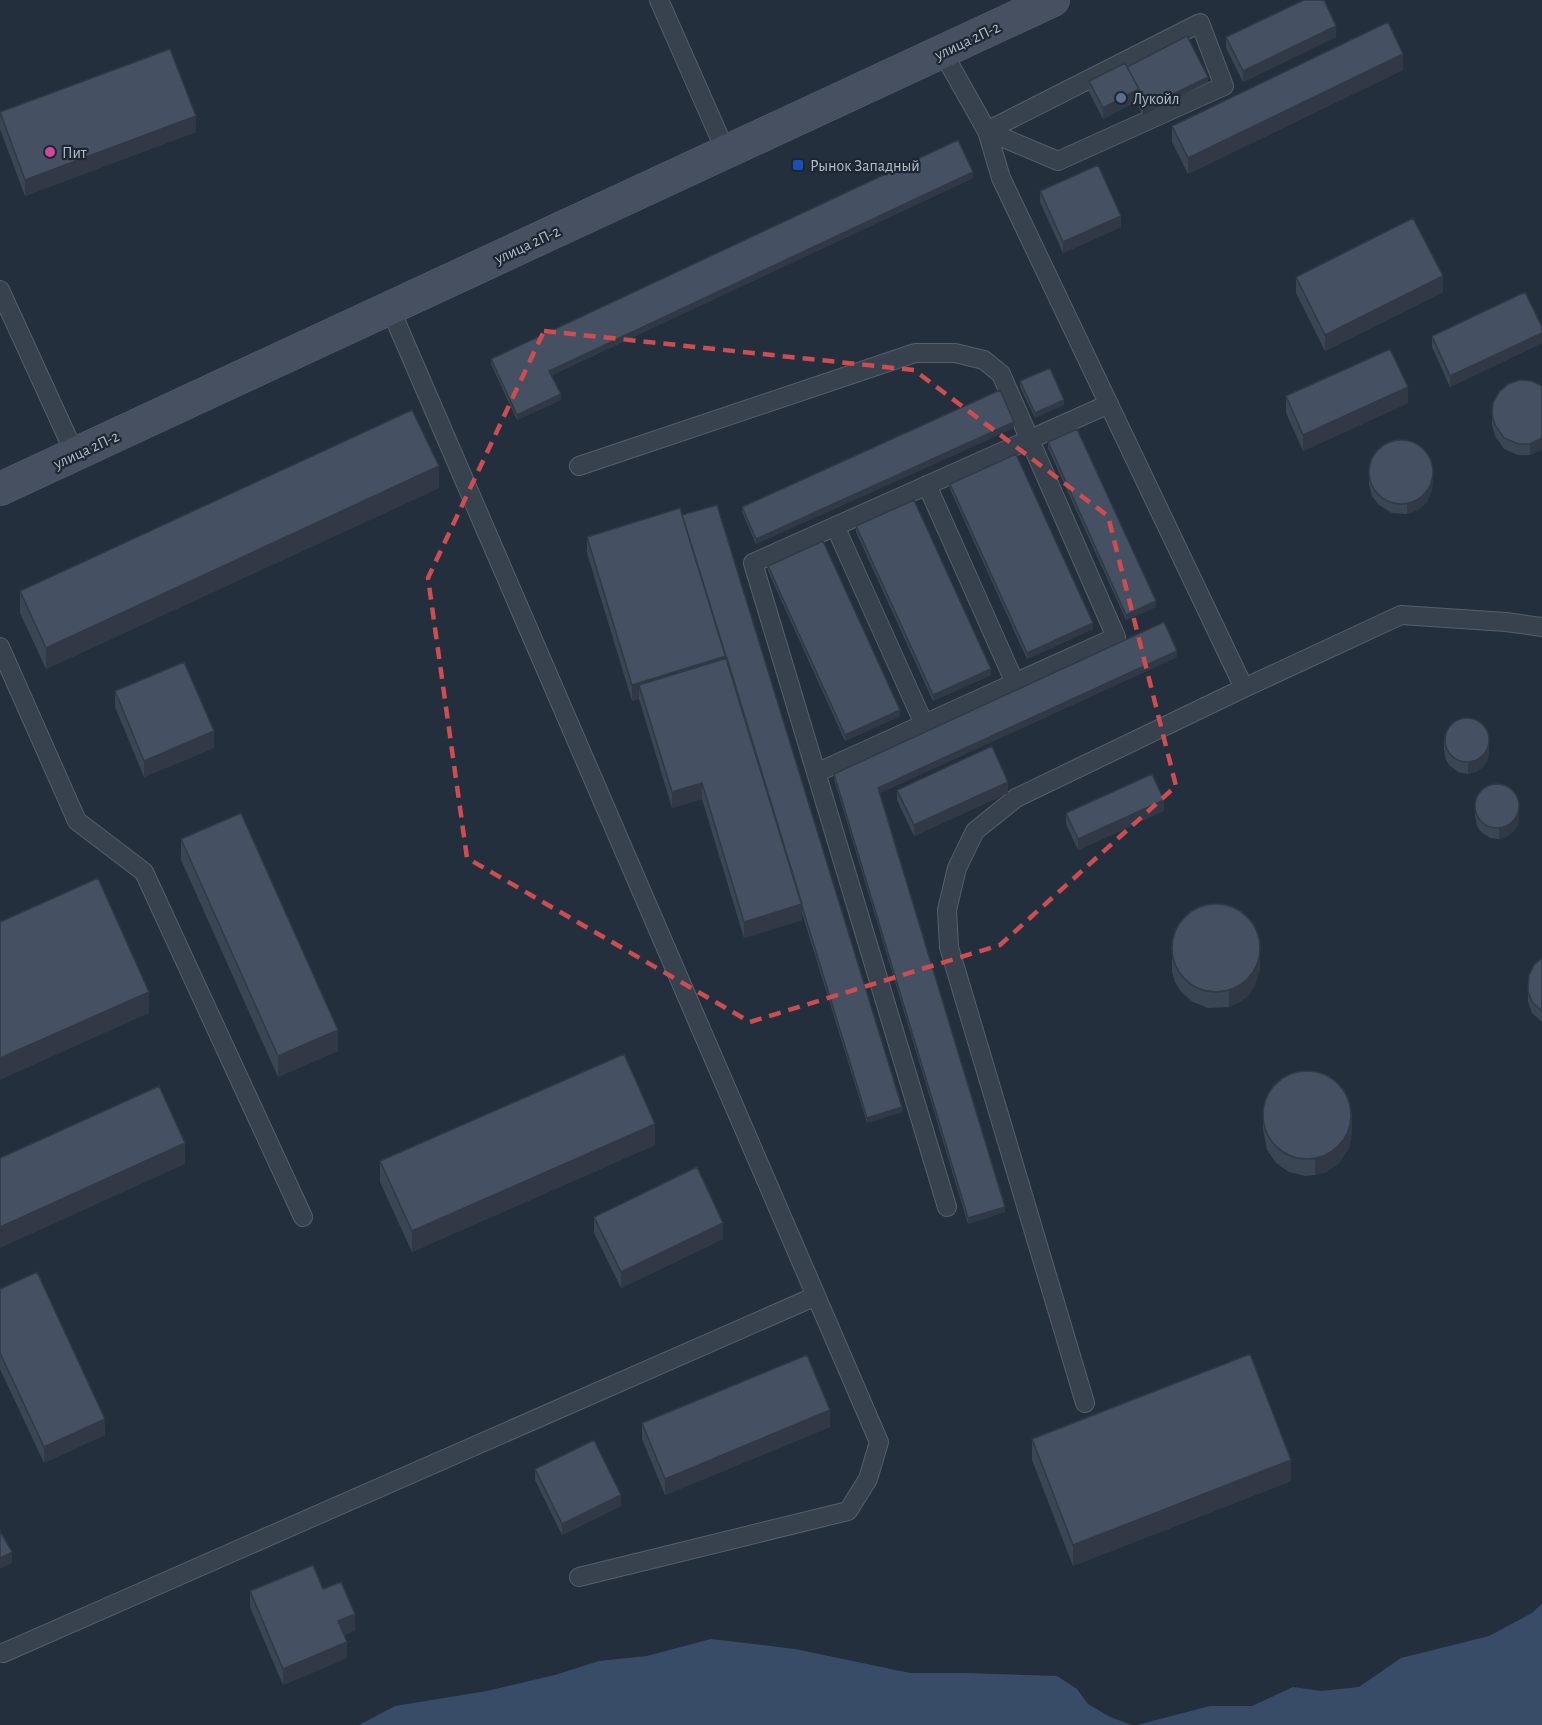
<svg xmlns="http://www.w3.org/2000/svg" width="1542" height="1725" viewBox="0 0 1542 1725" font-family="'Alegreya Sans',sans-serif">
	<rect width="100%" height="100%" fill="#242f3e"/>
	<path fill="#394c67" d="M1542 1604V1725H1137L1210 1706H1252L1293 1687 1321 1691 1359 1687 1401 1658 1489 1636 1532 1613Z
		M711 1639 795 1649 910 1673H966L1057 1676 1077 1689 1088 1704 1110 1717 1132 1725H359L395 1706 487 1691 555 1675 599 1661 647 1656Z"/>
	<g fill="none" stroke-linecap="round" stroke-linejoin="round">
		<g stroke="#565f6c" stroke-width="20">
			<path id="lane" d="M659 0 726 152
				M942 51 987 131 1058 161 1224 86 1200 23 987 131 1001 178 1244 688
				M0 290 75 454
				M390 308 879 1442 868 1479 848 1511 579 1577
				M579 466 915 353H955L984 360 1001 374 1116 637 816 773
				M927 485 1015 683
				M835 526 924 724
				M0 647 77 821 144 872 303 1217
				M947 1207 753 563 1109 404
				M1085 1403 949 947 947 910 957 868 975 831 1016 798 1244 688 1401 615 1506 622 1542 627
				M3 1653 816 1296"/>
		</g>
		<g stroke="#565f6c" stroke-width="34">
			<path id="secondary" d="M0 489 1053 0"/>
		</g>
		<use href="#lane" stroke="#38414e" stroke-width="18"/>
		<use href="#secondary" stroke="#465061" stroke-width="33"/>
	</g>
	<path fill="#3b4654" d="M1226 37H1336L1243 82 1226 48Z
		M1403 70 1188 174 1172 142V126Z
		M1089 81 1208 82 1143 115 1136 102 1103 119 1089 92Z
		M0 112 196 132 25 196 0 129Z
		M973 178 552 375 561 400 517 420 491 364V359Z
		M1040 191 1121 227 1063 253 1040 202Z
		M1296 277 1443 292 1325 351 1296 293Z
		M1542 327V343L1450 387 1432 347V336Z
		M1020 381 1064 405 1035 418 1020 387Z
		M1542 386V449L1530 455H1518L1504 449 1495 436 1492 425V414Z
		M1286 396 1408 403 1303 451 1286 413Z
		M1014 428 756 544 742 512V507Z
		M1048 442 1156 607 1126 620 1048 448Z
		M1369 474 1433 478 1432 490 1427 502 1418 510 1407 514 1392 513 1379 505 1372 496 1369 485Z
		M950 484 1093 629 1027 659 950 489Z
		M439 488 46 669 20 613V591Z
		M680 508 902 1112 867 1123 802 913V920L744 938 702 799 672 808 639 699 632 701 587 553V537Z
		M856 526 991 675 933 701 856 532Z
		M768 566 900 716 845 741 768 571Z
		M1177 657 880 793 1005 1212 968 1224 834 779V774Z
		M115 691 214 748 144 777 115 707Z
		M1444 739 1489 748 1488 759 1483 767 1476 772 1468 774 1458 772 1449 765 1446 760 1444 750Z
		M897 790 1008 793 914 836 897 800Z
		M1475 804 1519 819 1518 825 1513 832 1506 837 1499 839 1490 838 1481 832 1477 826 1475 815Z
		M1164 811 1078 850 1066 824V813Z
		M181 839 338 1051 278 1077 181 860Z
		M1172 940 1260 969 1254 987 1248 996 1239 1002 1229 1007 1208 1008 1193 1002 1181 992 1175 982 1172 972Z
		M1542 958V1022L1532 1013 1528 1002V991Z
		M1263 1113 1352 1130 1349 1148 1339 1163 1326 1172 1315 1175 1305 1176 1289 1172 1276 1163 1267 1150 1263 1129Z
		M655 1145 412 1252 380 1182V1161Z
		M594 1217 723 1239 621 1288 594 1233Z
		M0 1289 105 1435 44 1463 0 1369Z
		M642 1423 830 1427 665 1495 642 1439Z
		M1032 1439 1291 1481 1073 1566 1032 1460Z
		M535 1469 621 1506 562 1535 535 1480Z
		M323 1589 355 1630 344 1635 347 1658 283 1685 250 1607V1591Z"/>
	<path fill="#303945" d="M1336 26V37L1243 82V71Z
		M1403 54V70L1188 174V158Z
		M1208 77V82L1143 115V109Z
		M1139 89V100L1136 96V102L1103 119V108Z
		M196 116V132L25 196V180Z
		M973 172V178L549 376V371Z
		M1121 216V227L1063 253V242Z
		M1443 276V292L1325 351V335Z
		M1542 333V343L1450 387V376Z
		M1408 387V403L1303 451V435Z
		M561 394V400L517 420V415Z
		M1064 400V405L1035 418V413Z
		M1014 422V428L756 544V539Z
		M1542 438V449L1530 455V444Z
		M439 466V488L46 669V648Z
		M1433 467 1432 490 1427 502 1418 510 1407 514V503Z
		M1156 601V607L1126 620V615Z
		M1093 623V629L1027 659V653Z
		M1177 651V657L878 794V788Z
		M726 656V672L639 685V699L632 701V685Z
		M991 669V675L933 701V695Z
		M900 710V716L845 741V735Z
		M214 731V748L144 777V761Z
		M1489 737 1488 759 1483 767 1476 772 1468 774V763Z
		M1008 782V793L914 836V825Z
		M702 783V799L672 808V792Z
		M1164 800V811L1078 850V839Z
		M1519 808V819L1518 825 1513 832 1506 837 1499 839V828Z
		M802 904V920L744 938V922Z
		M1260 953V969L1254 987 1248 996 1239 1002 1229 1007V991Z
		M149 992V1013L0 1080V1058Z
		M338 1030V1051L278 1077V1056Z
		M902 1107V1112L867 1123V1118Z
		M1352 1114V1130L1349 1148 1339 1163 1326 1172 1315 1175V1159Z
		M655 1124V1145L412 1252V1231Z
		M185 1143V1164L0 1248V1227Z
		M1005 1207V1212L968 1224V1218Z
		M723 1223V1239L621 1288V1272Z
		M830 1410V1427L665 1495V1479Z
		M105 1419V1435L44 1463V1447Z
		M1291 1460V1481L1073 1566V1545Z
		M621 1495V1506L562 1535V1524Z
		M12 1552V1563L0 1569V1558Z
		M355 1614V1630L338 1637V1621Z
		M347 1642V1658L283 1685V1669Z"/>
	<path fill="#455162" stroke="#303945" stroke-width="1.5" d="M1304 0H1324L1336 26 1243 71 1226 37Z
		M1388 22 1403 54 1188 158 1172 126Z
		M1187 36 1208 77 1143 109 1136 96 1139 95V89L1127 67Z
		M170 49 196 116 25 180 0 112Z
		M1125 63 1139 89 1103 108 1089 81Z
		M958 140 973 172 549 371 561 394 517 415 491 359Z
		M1098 165 1121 216 1063 242 1040 191Z
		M1413 218 1443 276 1325 335 1296 277Z
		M1525 292 1542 327V333L1450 376 1432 336Z
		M1390 349 1408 387 1303 435 1286 396Z
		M1050 368 1064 400 1035 413 1020 381Z
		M1520 380 1532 381 1542 386V438L1530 444H1518L1504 438 1495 425 1492 414 1493 403 1499 392 1508 384Z
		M1000 390 1014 422 756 539 742 507Z
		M412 410 439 466 46 648 20 591Z
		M1077 429 1156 601 1126 615 1048 442Z
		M1369 472a32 32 0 1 1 64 0a32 32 0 1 1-64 0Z
		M1016 454 1093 623 1027 653 950 484Z
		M914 500 991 669 933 695 856 526Z
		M717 505 902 1107 867 1118 682 515Z
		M680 508 726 656 632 685 587 537Z
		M823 541 900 710 845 735 768 566Z
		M1164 622 1177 651 878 788 1005 1207 968 1218 834 774Z
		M727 658 802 904 744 922 702 783 672 792 639 685Z
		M184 662 214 731 144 761 115 691Z
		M1445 740a22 22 0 1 1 44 0a22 22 0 1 1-44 0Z
		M992 746 1008 782 914 825 897 790Z
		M1152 774 1164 800 1078 839 1066 813Z
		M1475 806a22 22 0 1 1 44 0a22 22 0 1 1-44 0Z
		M241 813 338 1030 278 1056 181 839Z
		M98 878 149 992 0 1058V922Z
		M1172 948a44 44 0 1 1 88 0a44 44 0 1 1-88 0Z
		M1542 958V1011L1532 1002 1528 991 1529 975 1534 965Z
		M624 1054 655 1124 412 1231 380 1161Z
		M1263 1115a44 44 0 1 1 88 0a44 44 0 1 1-88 0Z
		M159 1086 185 1143 0 1227V1158Z
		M697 1167 723 1223 621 1272 594 1217Z
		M37 1272 105 1419 44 1447 0 1353V1289Z
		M1250 1354 1291 1460 1073 1545 1032 1439Z
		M807 1355 830 1410 665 1479 642 1423Z
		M594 1440 621 1495 562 1524 535 1469Z
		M0 1531 12 1552 0 1558Z
		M313 1565 323 1589 341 1582 355 1614 338 1621 347 1642 283 1669 250 1591Z"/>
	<path fill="none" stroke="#ce4d50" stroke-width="4.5" stroke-dasharray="12 8" stroke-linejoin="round" d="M544 331 914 370 1108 516 1176 786 1000 945 750 1022 467 858 428 578Z"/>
	<circle fill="#5c6f8a" stroke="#1d2633" stroke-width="2" cx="1121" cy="98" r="6"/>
	<circle fill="#d1479c" stroke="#1d2633" stroke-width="2" cx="50" cy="152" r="6"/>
	<rect fill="#1a4fb4" stroke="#1d2633" stroke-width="2" x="792" y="159" width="12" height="12" rx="3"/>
	<g text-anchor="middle" stroke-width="4.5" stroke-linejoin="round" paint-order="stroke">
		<g font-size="16" fill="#b4bcc9" stroke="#1d2633">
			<text transform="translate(967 40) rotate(-25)" y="6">улица 2П-2</text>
			<text transform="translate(527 244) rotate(-25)" y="6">улица 2П-2</text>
			<text transform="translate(86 449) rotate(-25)" y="6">улица 2П-2</text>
		</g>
		<g font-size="16" fill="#b4bcc9" stroke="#1d2633" text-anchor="start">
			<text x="1133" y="104">Лукойл</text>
			<text x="62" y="158">Пит</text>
			<text x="810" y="171">Рынок Западный</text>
		</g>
	</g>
</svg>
